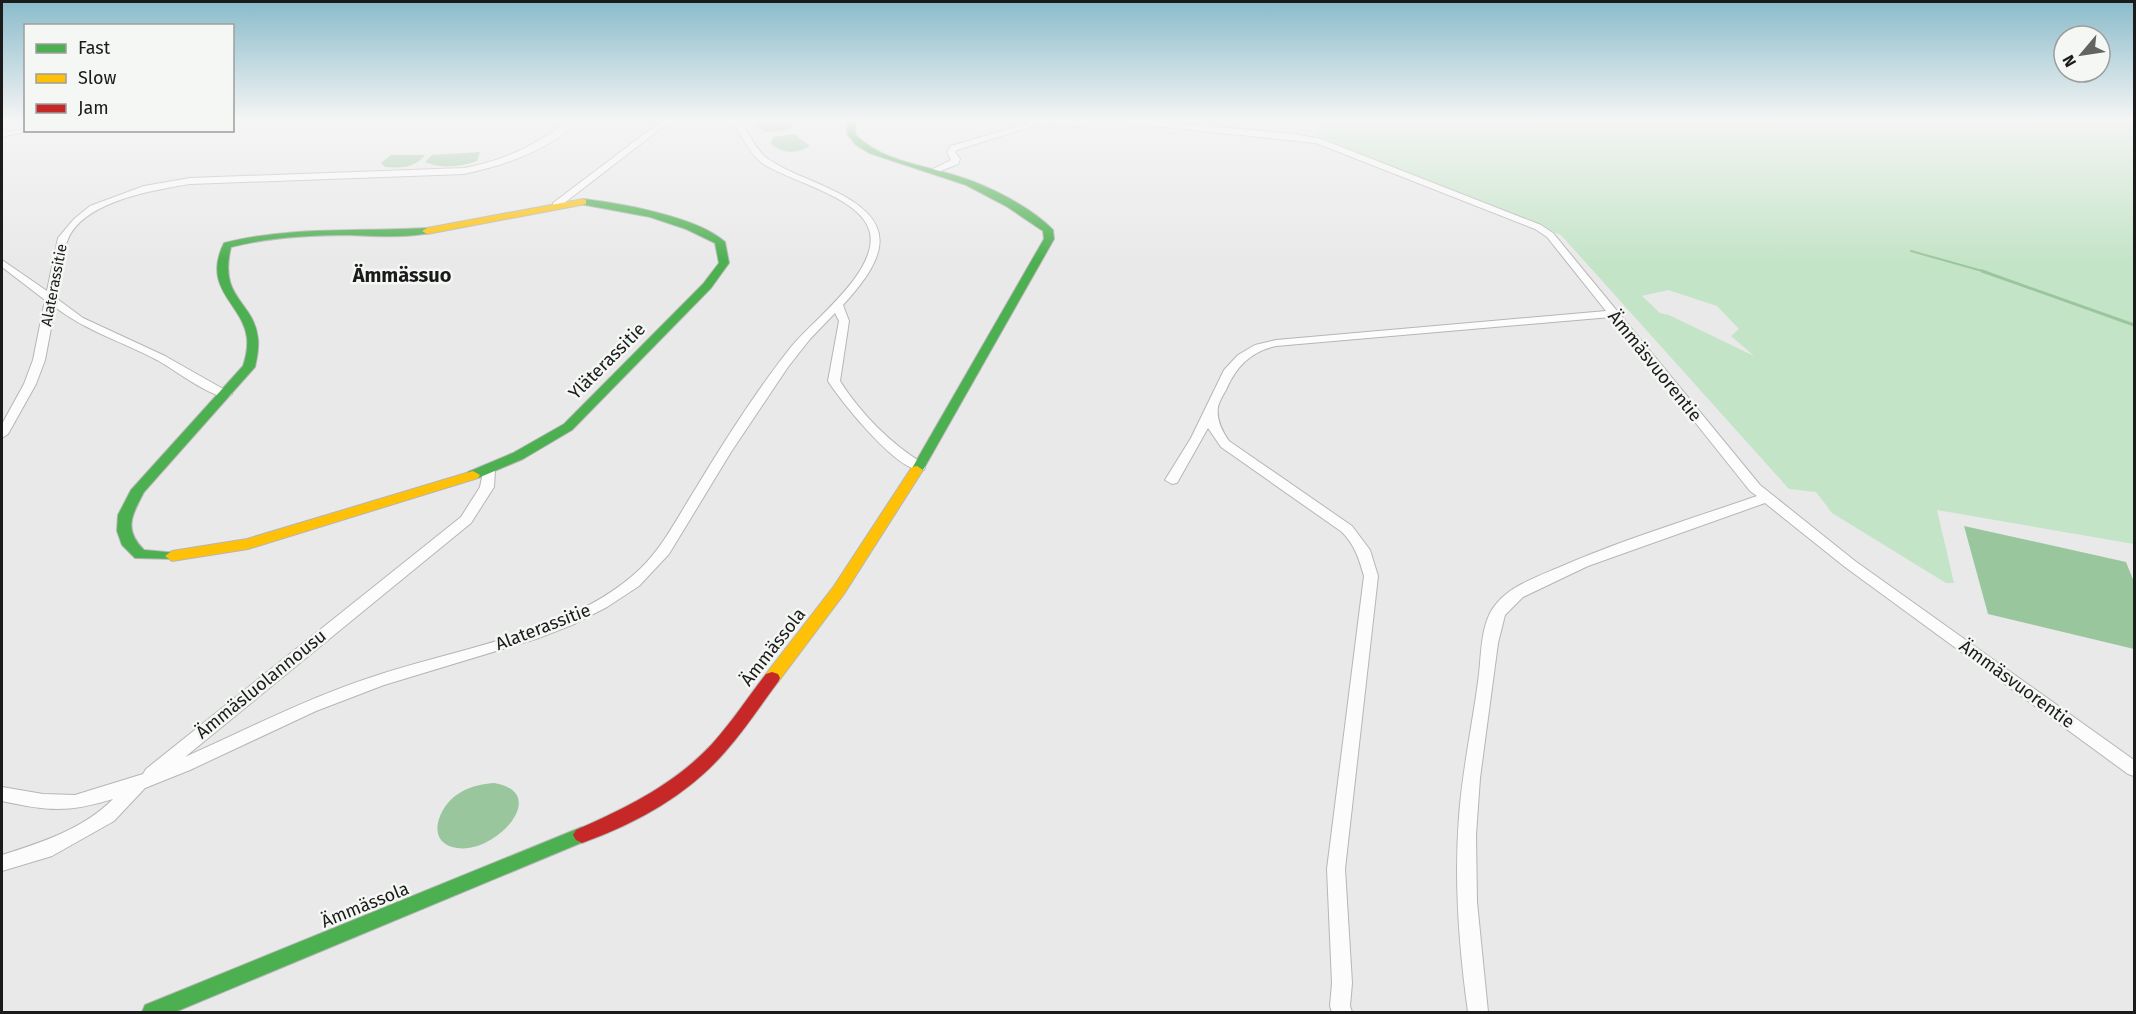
<svg xmlns="http://www.w3.org/2000/svg" width="2136" height="1014" viewBox="0 0 2136 1014" font-family="'Fira Sans',sans-serif">
	<rect width="100%" height="100%" fill="#e8e9e8"/>
	<path fill="#c4e4c7" fill-rule="evenodd" d="M1274 119H2134V544L1937 510 1954 583H1946L1832 513 1816 492 1789 489 1561 235 1313 134 1327 124ZM1668 290 1717 306 1739 329 1731 336 1754 356 1669 315 1660 313 1642 296Z"/>
	<path fill="#9ac69e" d="M758 119H785L793 127 781 131 765 132 756 125Z
		M794 134 810 146C796 154 783 154 771 144L773 137Z
		M480 152 477 161C460 167 442 169 425 162L432 155Z
		M391 155H425C415 168 401 168 385 167L381 163Z
		M1964 526 2126 562 2134 582V649L1988 614Z
		M494 783C552 793 495 854 457 848 425 843 438 809 455 796 467 787 480 784 494 783Z"/>
	<g fill="none" stroke-linecap="round" stroke-linejoin="round">
		<path stroke="#9ac69e" stroke-width="2" d="M1911 251 1986 272"/>
		<path stroke="#9ac69e" stroke-width="3" d="M1982 271 2134 325"/>
		<g stroke="#b5b6b5" stroke-width="2">
			<path id="street" d="M8 119H17L2 130V124Z
				M572 119H581C549 150 507 165 464 174L190 184C154 190 84 201 68 239 61 255 60 281 56 298L83 318 165 356 232 394 226 398C201 391 180 373 157 360 123 342 86 331 55 307L45 360 36 384 8 434 2 438V424L24 384 33 360 45 300 2 267V260L47 291 58 238 74 219 90 206 144 186 190 178 464 168C510 159 534 145 572 119Z
				M664 119H673L559 207H553V203Z
				M730 119H738C749 131 754 149 768 159 787 172 810 179 830 189 900 221 888 256 843 305L849 321 840 381C861 414 891 444 924 464L925 467 924 470C900 476 840 400 828 381L839 321 835 313 810 339 788 367 731 452 669 554 639 586 607 607 572 625 536 639 384 685 316 711 190 770 145 788 114 821 52 856 2 871V855C40 843 84 829 113 799 67 813 48 811 2 801V787L43 794 75 795 143 774 146 769 461 517 480 487 484 467 489 466 495 470 494 487 471 523 185 757C247 729 308 698 372 677 457 648 573 633 640 569 664 546 678 516 696 488 725 440 756 391 791 347 813 320 878 272 870 233 863 197 790 182 762 163 748 152 741 133 730 119Z
				M1088 119H1099L1080 126 1039 124 957 150 955 152 960 159 958 164 935 173 931 170 951 160 947 152 951 146 1039 120 1079 122Z
				M1103 119H1129L1294 134 1321 139 1541 225 1553 233 1760 485 1855 561 2134 760V776L2128 774 1845 567 1765 503 1588 566 1523 597 1505 615 1498 643 1480 778 1476 835 1477 902 1488 1012H1468C1459 948 1454 882 1459 817 1462 772 1472 727 1478 682 1482 657 1479 623 1497 603 1512 585 1539 576 1560 567 1624 539 1691 519 1757 496L1750 491 1611 317 1276 346C1250 352 1236 367 1226 390 1223 395 1219 402 1218 407 1216 420 1222 431 1229 441L1352 526 1370 550 1378 576 1345 869 1352 983 1350 1006 1352 1012H1332L1330 1006 1332 983 1327 869 1364 576C1359 559 1355 545 1342 532L1221 447 1208 428 1177 483 1172 484 1165 480 1191 438 1224 370 1238 355 1255 345 1276 340 1606 311 1547 237 1535 229 1316 143 1107 121Z
				M26 128V130H32L2 137V133Z"/>
		</g>
		<g stroke="#b5b6b5" stroke-width="2">
			<path id="fast" d="M848 119H856L855 134C880 161 923 165 957 176 987 185 1031 207 1053 230L1054 239 923 470 917 474 911 470 1044 239 1043 231 1006 206 966 185 869 153 856 145 847 134Z
				M583 199C620 203 698 217 725 242L729 263 711 288 572 430 523 459 478 478H468L466 475 468 472 513 453 564 424 703 284 719 263 715 243 686 229 650 217 580 204V200Z
				M427 228 430 229V233C405 238 377 236 351 235 311 235 271 237 231 247 218 300 254 300 258 339 259 348 257 358 255 367L144 492C132 515 123 529 144 550L177 553 179 556 177 559 135 558 122 545 117 531 118 515 131 490 243 366C246 357 248 348 247 338 243 303 201 290 224 243 291 226 358 232 427 228Z
				M582 827 588 830 591 835 588 840 175 1012H142L145 1005Z"/>
		</g>
		<g stroke="#b5b6b5" stroke-width="2">
			<path id="slow" d="M583 199 586 200V204L427 234 422 231 427 228Z
				M917 466 923 470 844 594 778 682 772 684 766 682 764 678 766 674 834 586 912 467Z
				M473 471 480 475 478 478 248 549 172 561 165 556 172 551 247 539Z"/>
		</g>
		<g stroke="#b5b6b5" stroke-width="2">
			<path id="jam" d="M772 672 778 674 780 678 778 682C760 706 744 731 725 752 688 795 635 824 582 843L576 840 573 835 576 830C626 808 675 784 712 744 732 722 748 697 766 674Z"/>
		</g>
		<use href="#street" fill="#fcfcfc" fill-rule="evenodd"/>
		<use href="#fast" fill="#4caf50" fill-rule="evenodd"/>
		<use href="#slow" fill="#ffc107" fill-rule="evenodd"/>
		<use href="#jam" fill="#c62828" fill-rule="evenodd"/>
	</g>
	<linearGradient id="sky" x2="0" y2="1"><stop stop-color="#89bbca"/><stop offset="0.46" stop-color="#f5f5f5"/><stop offset="1" stop-color="#f5f5f5" stop-opacity="0"/></linearGradient>
	<rect width="2136" height="261" fill="url(#sky)"/>
	<g text-anchor="middle" stroke-width="5" stroke-linejoin="round" paint-order="stroke">
		<g font-size="15" fill="#1a1b1a" stroke="#f4f7f4">
			<text transform="translate(54 285) rotate(-79)" y="5">Alaterassitie</text>
		</g>
		<g font-size="18" fill="#1a1b1a" stroke="#f4f7f4">
			<text transform="translate(607 361) rotate(-45)" y="6">Yläterassitie</text>
			<text transform="translate(1655 366) rotate(51)" y="6">Ämmäsvuorentie</text>
			<text transform="translate(543 627) rotate(-21)" y="6">Alaterassitie</text>
			<text transform="translate(773 647) rotate(-52)" y="6">Ämmässola</text>
			<text transform="translate(261 684) rotate(-39)" y="6">Ämmäsluolannousu</text>
			<text transform="translate(2017 684) rotate(36)" y="6">Ämmäsvuorentie</text>
			<text transform="translate(365 905) rotate(-22)" y="6">Ämmässola</text>
		</g>
		<g font-size="20" font-weight="bold" fill="#1a1b1a" stroke="#f4f7f4">
			<text x="402" y="282">Ämmässuo</text>
		</g>
	</g>
	<rect width="2136" height="1014" fill="none" stroke="#1a1b1a" stroke-width="6"/>
	<rect x="24" y="24" width="210" height="108" fill="#f4f7f4" stroke="#9d9f9d" stroke-width="1.5"/>
	<rect x="36" y="44" width="30" height="9" fill="#4caf50" stroke="#9d9f9d" stroke-width="1.5"/>
	<text x="78" y="54" font-size="18" fill="#1a1b1a">Fast</text>
	<rect x="36" y="74" width="30" height="9" fill="#ffc107" stroke="#9d9f9d" stroke-width="1.5"/>
	<text x="78" y="84" font-size="18" fill="#1a1b1a">Slow</text>
	<rect x="36" y="104" width="30" height="9" fill="#c62828" stroke="#9d9f9d" stroke-width="1.5"/>
	<text x="78" y="114" font-size="18" fill="#1a1b1a">Jam</text>
	<g transform="translate(2082 54) rotate(241)"><circle r="28" fill="#f4f7f4" stroke="#9d9f9d" stroke-width="1.5"/>
	<path d="M0-4.5L10 22L0 15L-10 22Z" fill="#626362"/>
	<text y="-9" font-size="16" font-weight="bold" text-anchor="middle" fill="#1a1b1a">N</text>
	</g>
</svg>
